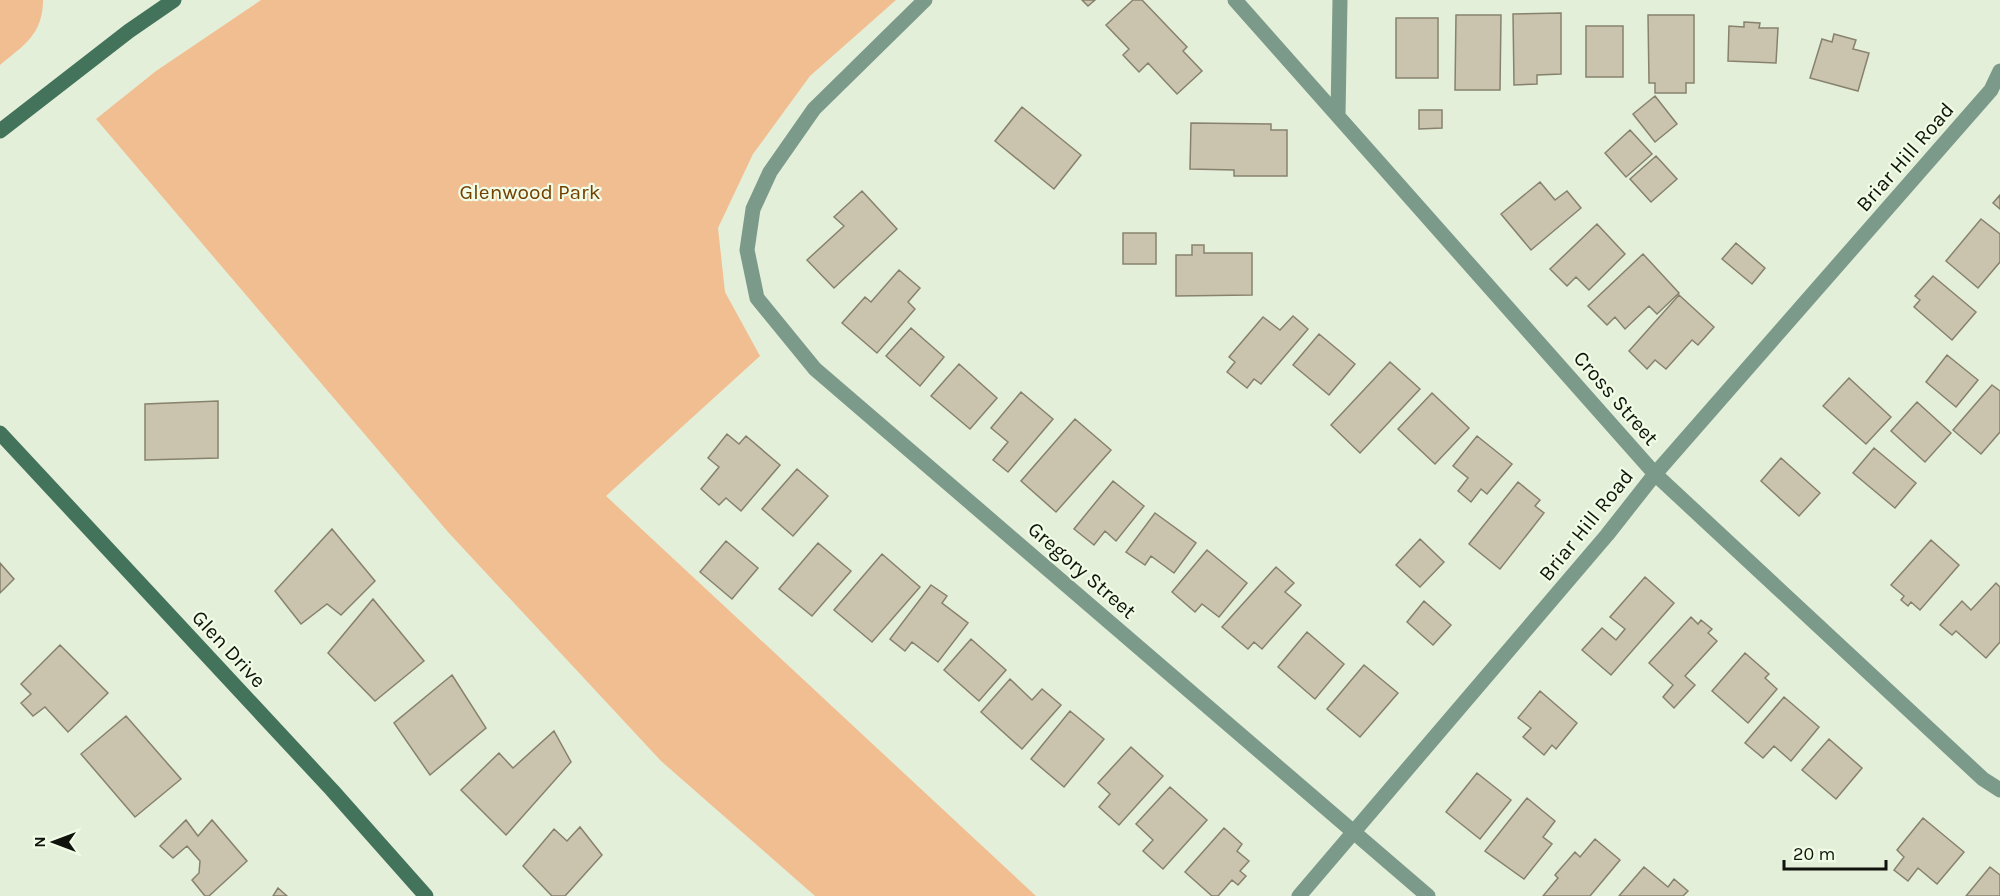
<svg xmlns="http://www.w3.org/2000/svg" width="2000" height="896" viewBox="0 0 2000 896" font-family="Karla,sans-serif">
	<rect width="100%" height="100%" fill="#e4efd9"/>
	<path fill="#f1be92" d="M0 0H43V2C42 35 24 45 0 65Z
		M261 0H896L810 76 753 154 718 228 725 292 760 356 606 496 1036 896H815L661 761 448 532 96 119 156 71Z"/>
	<path fill="#cac4ae" stroke="#87826d" stroke-width="1.5" d="M1082 0H1095L1088 6Z
		M1133 0H1142L1187 47 1183 51 1202 71 1177 94 1148 63 1139 72 1123 55 1129 49 1106 25Z
		M1561 13V74L1537 75V84L1514 85 1513 14Z
		M1456 15H1501L1500 90H1455Z
		M1648 15H1694V83H1686V93H1655V83H1649Z
		M1396 18H1438V78H1396Z
		M1744 22 1760 23 1759 28H1778L1776 63 1728 61 1729 26 1744 27Z
		M1586 26H1623V77H1586Z
		M1834 34 1856 40 1853 49 1869 53 1858 91 1810 78 1822 39 1832 42Z
		M1655 96 1677 124 1655 142 1633 114Z
		M1022 107 1081 155 1054 189 995 141Z
		M1419 110H1442V128L1419 129Z
		M1191 123 1271 124V130H1287V176H1234V170L1190 169Z
		M1630 130 1652 154 1626 177 1605 153Z
		M1656 156 1677 179 1651 202 1630 179Z
		M1540 182 1555 200 1567 191 1581 208 1531 250 1501 214Z
		M862 191 897 229 834 288 807 260 844 226 834 217Z
		M2000 195V209L1993 203Z
		M1981 219 2000 234V262L1978 288 1946 261Z
		M1597 224 1625 254 1589 290 1576 277 1567 286 1550 269Z
		M1123 233H1156V264H1123Z
		M1736 243 1765 268 1752 284 1722 259Z
		M1192 245H1204V253H1252V295L1176 296V255H1192Z
		M1643 254 1679 293 1657 314 1649 306 1625 329 1615 317 1607 325 1588 306Z
		M899 270 920 288 908 302 915 309 877 353 842 323 865 297 871 302Z
		M1933 276 1976 312 1952 340 1914 307 1920 300 1915 296Z
		M1679 295 1714 327 1698 345 1692 340 1666 369 1655 360 1647 369 1629 351Z
		M1293 316 1308 329 1261 384 1254 379 1247 388 1227 372 1235 362 1229 357 1263 317 1280 330Z
		M911 328 944 357 920 386 886 356Z
		M1319 334 1355 364 1329 395 1293 365Z
		M1947 355 1978 380 1956 407 1926 382Z
		M1390 362 1420 389 1360 453 1331 425Z
		M959 364 997 398 970 429 931 396Z
		M1849 378 1891 417 1866 444 1823 406Z
		M1992 385 2000 391V432L1981 454 1953 430Z
		M1021 392 1053 419 1008 472 993 460 1008 442 991 428Z
		M1432 393 1469 428 1435 464 1398 429Z
		M218 401V458L145 460V404Z
		M1917 402 1951 433 1925 462 1891 431Z
		M1075 419 1111 450 1056 512 1021 481Z
		M727 434 739 444 746 436 780 465 741 511 726 498 719 505 701 489 719 467 708 458Z
		M1477 436 1512 464 1487 494 1481 489 1471 502 1458 491 1468 478 1453 466Z
		M1874 448 1916 483 1895 508 1853 473Z
		M1781 458 1820 493 1799 516 1761 481Z
		M797 469 828 496 793 536 762 509Z
		M1113 481 1144 506 1116 541 1105 531 1094 545 1074 529Z
		M1518 482 1540 500 1535 506 1544 513 1500 569 1469 544Z
		M1155 513 1196 543 1174 573 1151 556 1145 565 1126 552Z
		M332 529 375 581 341 615 327 604 301 624 275 591Z
		M1420 539 1444 562 1420 587 1396 565Z
		M1931 540 1959 565 1920 610 1911 602 1908 606 1901 600 1904 596 1891 585Z
		M726 541 758 568 732 599 700 572Z
		M818 543 851 571 812 616 779 589Z
		M1207 550 1247 583 1219 617 1202 604 1195 612 1172 592Z
		M882 554 920 587 872 642 834 610Z
		M0 563 14 579 0 593Z
		M1276 567 1294 583 1285 592 1301 605 1262 649 1254 642 1248 649 1222 627Z
		M1645 577 1674 603 1611 675 1582 650 1602 628 1616 640 1625 629 1610 617Z
		M1996 583 2000 587V642L1986 658 1956 631 1952 635 1940 625 1962 601 1971 610Z
		M931 585 947 596 942 603 968 623 938 662 912 642 905 651 890 639Z
		M373 599 424 661 375 701 328 653Z
		M1424 601 1451 625 1433 645 1407 622Z
		M1691 617 1698 624 1701 620 1712 629 1708 633 1717 641 1685 676 1695 685 1674 708 1663 697 1673 685 1649 663Z
		M1307 632 1344 664 1315 699 1278 667Z
		M971 639 1006 670 979 701 944 670Z
		M60 645 108 693 68 732 45 707 33 716 21 703 31 694 21 684Z
		M1745 653 1769 674 1765 678 1777 689 1748 723 1712 691Z
		M1364 665 1398 693 1360 737 1327 709Z
		M452 675 486 728 430 775 394 723Z
		M1010 679 1032 700 1042 689 1061 705 1022 749 981 712Z
		M1540 691 1577 723 1556 749 1552 745 1544 755 1523 737 1531 728 1518 718Z
		M1784 697 1819 727 1791 761 1774 746 1763 758 1745 743Z
		M1070 711 1104 739 1064 787 1031 759Z
		M126 716 181 779 135 817 81 754Z
		M554 731 571 762 506 835 461 790 499 753 513 768Z
		M1829 739 1862 768 1836 799 1802 770Z
		M1131 747 1163 776 1119 825 1099 807 1110 794 1098 783Z
		M1477 773 1511 800 1480 839 1446 812Z
		M1170 787 1207 820 1163 869 1143 851 1153 840 1136 824Z
		M1527 798 1555 821 1543 837 1552 844 1524 879 1485 851Z
		M1923 818 1964 852 1937 884 1918 868 1908 881 1894 870 1904 857 1897 850Z
		M186 820 198 836 212 820 247 861 209 896H205L192 880 199 873 200 861 187 846 173 858 160 846Z
		M580 827 602 855 565 896H552L523 866 554 829 567 841Z
		M1224 828 1242 844 1237 851 1249 861 1240 871 1246 876 1238 885 1232 880 1218 896H1212L1185 872Z
		M1595 839 1620 860 1590 896H1543L1558 878 1555 875 1575 852 1580 857Z
		M1644 867 1668 887 1674 879 1688 891 1683 896H1619Z
		M1990 867 2000 875V896H1966Z
		M278 888 287 896H273Z"/>
	<g fill="none" stroke-linecap="round" stroke-linejoin="round">
		<path stroke="#7b9a8a" stroke-width="15" d="M925 0 814 109 770 172 753 209 747 250 757 298 815 369 1428 896
			M1235 0 1655 474 1983 779 2000 790
			M1338 115 1340 0
			M1299 896 1607 535 1655 474 1991 90 2000 71"/>
		<path stroke="#44735c" stroke-width="15" d="M0 131 129 31 174 0
			M0 433 332 790 426 896"/>
	</g>
	<g text-anchor="middle" stroke-width="4.5" stroke-linejoin="round" paint-order="stroke">
		<g font-size="21" fill="#0f130b" stroke="#f1fce6">
			<text transform="translate(1905 157) rotate(-49)" y="7">Briar Hill Road</text>
			<text transform="translate(1616 398) rotate(49)" y="7">Cross Street</text>
			<text transform="translate(1586 525) rotate(-51)" y="7">Briar Hill Road</text>
			<text transform="translate(1082 570) rotate(41)" y="7">Gregory Street</text>
			<text transform="translate(229 649) rotate(47)" y="7">Glen Drive</text>
		</g>
		<g font-size="21" fill="#744000" stroke="#f1fce6">
			<text x="530" y="199">Glenwood Park</text>
		</g>
	</g>
	<g transform="translate(54 842) rotate(270)" stroke="#f1fce6" stroke-width="4.5" paint-order="stroke">
	<path d="M0-4.5L10 22L0 15L-10 22Z" fill="#0f130b"/>
	<text y="-9" font-size="16" font-weight="bold" text-anchor="middle" fill="#0f130b">N</text>
	</g>
	<path d="M1784 860v9h102v-9" fill="none" stroke="#0f130b" stroke-width="3"/>
	<text x="1793" y="860" font-size="18" fill="#0f130b" stroke="#f1fce6" stroke-width="4.5" paint-order="stroke">20 m</text>
</svg>
